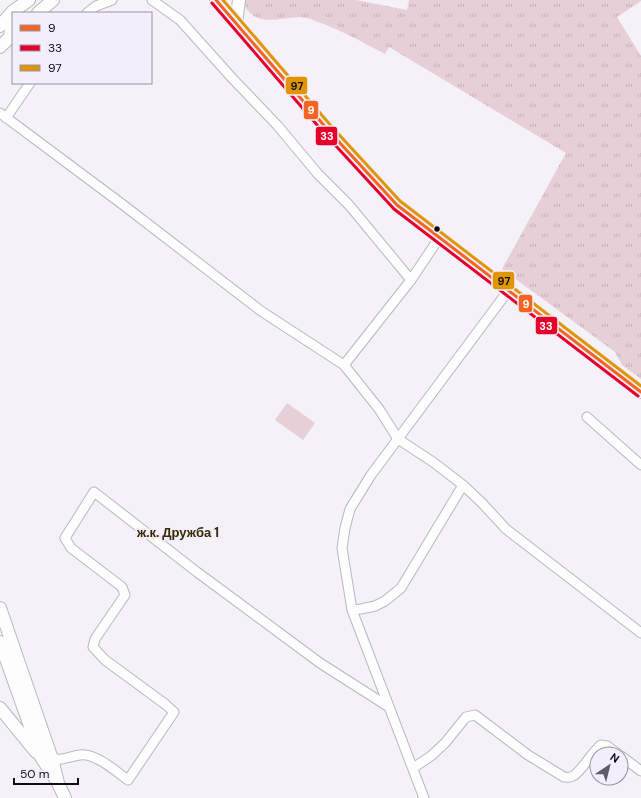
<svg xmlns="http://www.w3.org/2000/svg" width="641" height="798" viewBox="0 0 641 798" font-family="'DM Sans',sans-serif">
	<defs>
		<pattern id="grass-tufts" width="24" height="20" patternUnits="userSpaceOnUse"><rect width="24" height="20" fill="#e7cfd8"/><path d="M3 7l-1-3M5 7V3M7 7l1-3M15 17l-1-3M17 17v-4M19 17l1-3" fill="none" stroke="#c5b0b9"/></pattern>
	</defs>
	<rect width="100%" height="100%" fill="#f4f2f8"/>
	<path fill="url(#grass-tufts)" d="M246 0H356L407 10 409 0H641V1L617 17 641 56V379L622 365 615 352 502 269 566 153 389 47 385 54C364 43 343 31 321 23 317 22 312 19 307 18 292 15 276 22 261 19 253 17 242 9 246 0Z"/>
	<path fill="#e7cfd8" d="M287 403 315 423 303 440 275 420Z"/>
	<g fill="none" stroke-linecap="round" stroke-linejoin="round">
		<g stroke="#bab7c0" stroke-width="11">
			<path id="street" d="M152 0 180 20 232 78 277 125 318 174 349 205 411 280
				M87 13 96 6 112 0
				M0 113 122 204 261 311 344 365 379 409 398 439 433 462 463 485 482 503 506 529 641 633
				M6 118 30 83
				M344 365 411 280 439 238
				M587 417 641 465
				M352 610 361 609 375 606 385 601 401 588 463 485
				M621 756 641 771
				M52 759C63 761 70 756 80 755 94 752 117 772 128 780L174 712 165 704 105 660 93 647 95 639 125 595 122 587 71 548 65 538 94 492 197 572 320 663 389 707
				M413 768 431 756 445 743 466 717 475 715 528 755 564 777C567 777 570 778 573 776 582 771 591 753 601 745L607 746 618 754
				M424 798 352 610 342 548 345 528 350 509 371 475 508 291"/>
		</g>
		<g stroke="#bab7c0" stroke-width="14">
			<path id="secondary" d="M216 0 328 130 397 205 467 258 508 291 641 392
				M38 13 53 0
				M236 23 239 0
				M0 26 13 11 29 0
				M10 36 13 15
				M0 47 13 34
				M0 608 52 759 58 783
				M0 642 41 757 58 783 65 798
				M0 708 36 752"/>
		</g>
		<use href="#street" stroke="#fdfdfe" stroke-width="9"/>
		<use href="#secondary" stroke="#fdfdfe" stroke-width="12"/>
		<g stroke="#f3eefc" stroke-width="6">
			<path id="bus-1" d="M216 0 328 130 397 205 641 392"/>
		</g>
		<g stroke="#f3eefc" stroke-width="6">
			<path id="bus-2" d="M212 3 324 133 394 209 638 396"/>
		</g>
		<g stroke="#f3eefc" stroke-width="6">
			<path id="bus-3" d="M223 0 332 127 400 201 641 386"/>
		</g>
		<use href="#bus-1" stroke="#f26522" stroke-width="3"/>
		<use href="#bus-2" stroke="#e4002b" stroke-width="3"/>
		<use href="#bus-3" stroke="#e09602" stroke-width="3"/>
	</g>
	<circle fill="#100b16" stroke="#f3eefc" stroke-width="1.5" cx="437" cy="229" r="3.5"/>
	<g text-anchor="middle" stroke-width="4" stroke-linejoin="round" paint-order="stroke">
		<g font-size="13" font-weight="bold" fill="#382900" stroke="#f3eefc">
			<text x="178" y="537">ж.к. Дружба 1</text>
		</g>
	</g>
	<g stroke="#f3eefc" stroke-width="1.5">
		<rect x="285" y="76" width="23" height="19" rx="4" fill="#e09602"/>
		<rect x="303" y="100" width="16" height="20" rx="4" fill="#f26522"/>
		<rect x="315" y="126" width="23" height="20" rx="4" fill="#e4002b"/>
		<rect x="492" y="271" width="23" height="19" rx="4" fill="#e09602"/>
		<rect x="518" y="294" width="15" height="19" rx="4" fill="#f26522"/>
		<rect x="535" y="316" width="23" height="19" rx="4" fill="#e4002b"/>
	</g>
	<g font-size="11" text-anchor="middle" font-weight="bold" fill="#fff">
		<text x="311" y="114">9</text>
		<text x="327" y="140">33</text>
		<text x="526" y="308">9</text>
		<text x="546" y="330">33</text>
	</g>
	<g font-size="11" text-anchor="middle" font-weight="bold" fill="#111">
		<text x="297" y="90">97</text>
		<text x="504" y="285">97</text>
	</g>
	<rect x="12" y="12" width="140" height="72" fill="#f3eefc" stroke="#9893a0"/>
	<rect x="20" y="25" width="20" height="6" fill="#f26522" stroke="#9893a0"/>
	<text x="48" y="32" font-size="12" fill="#100b16">9</text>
	<rect x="20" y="45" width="20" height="6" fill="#e4002b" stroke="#9893a0"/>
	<text x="48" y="52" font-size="12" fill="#100b16">33</text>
	<rect x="20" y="65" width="20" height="6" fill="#e09602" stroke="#9893a0"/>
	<text x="48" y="72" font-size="12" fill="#100b16">97</text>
	<g transform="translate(609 766) rotate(35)"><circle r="19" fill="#f3eefc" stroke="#9893a0"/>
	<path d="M0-3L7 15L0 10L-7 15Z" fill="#605c65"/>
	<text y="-6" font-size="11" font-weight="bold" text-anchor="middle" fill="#100b16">N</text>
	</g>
	<path d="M14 778v6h64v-6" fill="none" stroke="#100b16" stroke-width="2"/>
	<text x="20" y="778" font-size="12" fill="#100b16" stroke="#f3eefc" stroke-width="3" paint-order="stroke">50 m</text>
</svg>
